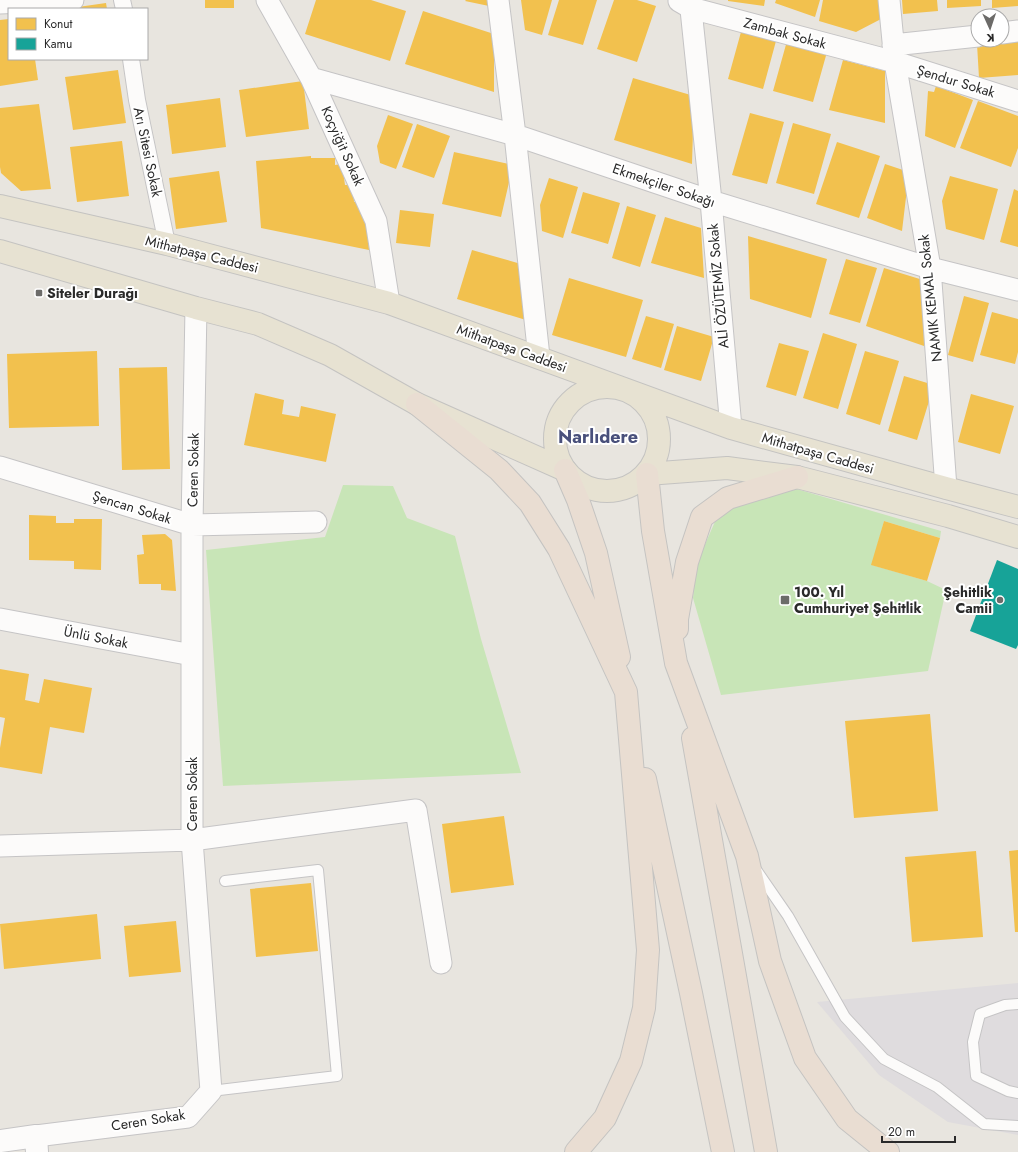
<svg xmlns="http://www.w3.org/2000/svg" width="1018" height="1152" viewBox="0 0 1018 1152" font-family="Jost,sans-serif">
	<rect width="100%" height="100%" fill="#e8e5df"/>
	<path fill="#dfdcde" d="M1018 983V1135L948 1122 879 1075 817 1002Z"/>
	<path fill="#c8e5b7" d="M343 485 393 486 407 518 455 536 481 639 521 773 223 786 206 550 325 537Z
		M793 488 941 531 940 538 884 521 872 565 927 581 946 590 928 671 721 695 693 598 696 565 717 517 751 496Z"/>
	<path fill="#f2c14e" d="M205 0H234V8H205Z
		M316 0H371L406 11 390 61 305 34Z
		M466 0H489V6L465 1Z
		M521 0H552L542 35 525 30Z
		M559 0H597L583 45 548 35Z
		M614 0H637L656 6 637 62 597 49Z
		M728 0H765L764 6 728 1Z
		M776 0H820L815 17 775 3Z
		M823 0H880L881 19 856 32 819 21Z
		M902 0H937L938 11 903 14Z
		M947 0H981V6L947 8Z
		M992 0H1018V6L992 8Z
		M106 3 107 9H71V8Z
		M423 11 494 34V92L405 64Z
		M9 19V59H35L38 80 0 86V20Z
		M741 32 776 41 763 89 728 79Z
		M787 41 827 52 813 102 773 91Z
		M1018 41V75L979 78 977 44Z
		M843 60 885 71V123L829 110Z
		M118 70 126 123 73 130 65 77Z
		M633 78 694 96 692 164 614 140Z
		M303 81 309 129 246 137 239 90Z
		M936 86 973 100 955 148 925 136 928 91 934 92Z
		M220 98 226 147 172 154 166 105Z
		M978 101 1018 116V148L1011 167 960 148Z
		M39 104 51 189 21 191 1 173 0 167V108Z
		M750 113 784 122 767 184 732 175Z
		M388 115 413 124 396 169 380 163 377 146Z
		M793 123 831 134 814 194 776 183Z
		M417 124 450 136 434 178 402 167Z
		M122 141 129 196 77 202 70 147Z
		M837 142 880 156 859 218 816 204Z
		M454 152 513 165 501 217 442 204Z
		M311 156V158H335V165L342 164 345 185H353L354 202 359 201 361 214H367L369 250 261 228 256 161Z
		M885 164 909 172 902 231 867 218Z
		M219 171 227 222 176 229 169 178Z
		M950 176 998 189 984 240 946 229 942 201Z
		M549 178 578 187 563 238 542 231 540 205Z
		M1014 189 1018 191V247L1000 242Z
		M583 192 620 203 608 244 571 233Z
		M627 206 656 215 640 267 612 258Z
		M400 210 434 214 430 247 396 243Z
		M665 217 701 228 704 278 651 263Z
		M748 236 827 259 811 318 750 299Z
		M472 250 521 264 526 320 457 299Z
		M846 259 877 268 860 323 829 314Z
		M884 268 923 280 924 346 866 326Z
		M569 278 643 300 626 357 552 335Z
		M964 296 989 303 973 362 948 355Z
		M992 312 1018 319V352L1015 364 980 355Z
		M646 316 674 324 661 368 632 359Z
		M677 326 714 337 701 381 664 370Z
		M823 333 857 344 838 409 803 398Z
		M779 343 809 351 796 396 766 387Z
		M97 351 99 426 9 428 7 354Z
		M865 351 899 361 880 425 846 414Z
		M167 367 170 469 122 470 119 368Z
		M904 376 934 385 917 440 888 431Z
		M255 393 284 400 282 414 299 417 301 406 336 414 326 462 244 445Z
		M971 394 1014 406 1000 454 958 442Z
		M29 515 56 516V523H74V519H102L101 570 74 569V561L29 560Z
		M884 521 940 538 927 581 871 565Z
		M165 534 172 540 176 591 161 590V584H139L137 555 144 554 142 535Z
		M0 669 29 674 25 700 39 703 44 679 92 688 84 733 50 727 42 774 0 767V748L5 718 0 717Z
		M930 714 938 811 854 818 845 721Z
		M504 816 514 885 451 893 442 824Z
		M1018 850V932H1015L1009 851Z
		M976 851 983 937 912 942 905 857Z
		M311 883 318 951 256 957 250 889Z
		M97 914 101 959 4 969 0 924Z
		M176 921 181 972 129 977 124 926Z"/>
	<path fill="#17a398" d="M997 560 1018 569V645L1016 649 970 631Z"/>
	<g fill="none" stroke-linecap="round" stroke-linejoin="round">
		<g stroke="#c5c4c5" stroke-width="12">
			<path id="service" d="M757 871 788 916 845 1017 884 1059 937 1087 984 1124 1018 1126
				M1018 1004 1005 1005 980 1014 973 1042 976 1076 1008 1091 1018 1093
				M211 1091 337 1076 318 870 225 881"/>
		</g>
		<g stroke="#c5c4c5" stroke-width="18">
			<path id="pedestrian" d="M122 0 124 9
				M131 59 137 100 167 244"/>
		</g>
		<g stroke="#c5c4c5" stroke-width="23">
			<path id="minor" d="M267 0 311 78 376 221 389 303
				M498 0 515 135 539 357
				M690 0 711 201 731 428
				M889 0 895 62 930 268 946 488
				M679 1 691 8 895 62 1018 101
				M0 3 73 0
				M1002 33 1018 31
				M893 45 978 36
				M311 78 515 135 711 201 930 268 1018 290
				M0 467 192 525 316 522
				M0 619 192 655
				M0 846 192 840 416 810 441 963
				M36 1136 188 1117 211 1091 192 840V525L196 308"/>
		</g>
		<g stroke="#c5c4c5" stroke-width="24">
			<path id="tertiary" d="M0 1141 36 1136 37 1152"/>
		</g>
		<g stroke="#c4c3c1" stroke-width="24">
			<path id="primary" d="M0 206 167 244 389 303 731 428 946 488 1018 507
				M0 251 196 308 258 324 330 355 417 404 565 470
				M555 439a52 52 0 1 1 104 0a52 52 0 1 1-104 0Z
				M647 474 727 468 797 477 948 516 1018 537"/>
		</g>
		<g stroke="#c4c3c1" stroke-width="24">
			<path id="motorway" d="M417 404 499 470 530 503 559 549 626 692 648 950 644 1008 631 1061 605 1118 576 1152
				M565 470 578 500 596 553 619 657
				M647 474 653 531 676 663 747 856 770 961 805 1058 847 1119 888 1152
				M677 629V619L687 562 702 517 728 498 797 477
				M693 738 766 1152
				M645 779 691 993 723 1152"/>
		</g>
		<use href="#service" stroke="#fcfbfa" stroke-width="10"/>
		<use href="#pedestrian" stroke="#fcfbfa" stroke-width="16"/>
		<use href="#minor" stroke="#fcfbfa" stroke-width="21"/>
		<use href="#tertiary" stroke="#fcfbfa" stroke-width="22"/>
		<use href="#primary" stroke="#e7e2d2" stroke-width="22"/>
		<use href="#motorway" stroke="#e9ddd2" stroke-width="22"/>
	</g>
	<g fill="#6c6b69" stroke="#fff" stroke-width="1.5">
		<rect x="35" y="289" width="8" height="8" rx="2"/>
		<rect x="780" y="595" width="10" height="10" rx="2"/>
		<circle cx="1000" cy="600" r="4"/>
	</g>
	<g text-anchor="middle" stroke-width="4" stroke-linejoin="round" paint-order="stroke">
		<g font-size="14" fill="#2a2a2a" stroke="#fff">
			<text transform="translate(785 33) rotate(15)" y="5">Zambak Sokak</text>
			<text transform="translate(956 81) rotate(17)" y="5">Şendur Sokak</text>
			<text transform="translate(343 146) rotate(66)" y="5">Koçyiğit Sokak</text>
			<text transform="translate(148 152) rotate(78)" y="5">Arı Sitesi Sokak</text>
			<text transform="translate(664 185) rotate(19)" y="5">Ekmekçiler Sokağı</text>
			<text transform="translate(202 254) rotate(14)" y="5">Mithatpaşa Caddesi</text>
			<text transform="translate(718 286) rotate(-95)" y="5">ALİ ÖZÜTEMİZ Sokak</text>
			<text transform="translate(930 298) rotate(-96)" y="5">NAMIK KEMAL Sokak</text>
			<text transform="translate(512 348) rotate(20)" y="5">Mithatpaşa Caddesi</text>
			<text transform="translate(818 453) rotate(16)" y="5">Mithatpaşa Caddesi</text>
			<text transform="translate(193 470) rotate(-89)" y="5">Ceren Sokak</text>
			<text transform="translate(132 507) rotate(17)" y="5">Şencan Sokak</text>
			<text transform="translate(96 637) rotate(11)" y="5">Ünlü Sokak</text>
			<text transform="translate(192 794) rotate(-90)" y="5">Ceren Sokak</text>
			<text transform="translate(148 1120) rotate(-9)" y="5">Ceren Sokak</text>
		</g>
		<g font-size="14" font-weight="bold" fill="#2a2a2a" stroke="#fff" text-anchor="start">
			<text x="47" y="298">Siteler Durağı</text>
			<text x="794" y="597">100. Yıl<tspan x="794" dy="16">Cumhuriyet Şehitlik</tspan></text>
			<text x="992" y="597" text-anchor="end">Şehitlik<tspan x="992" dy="16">Camii</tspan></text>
		</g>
		<g font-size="18" font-weight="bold" fill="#49507b" stroke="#fff">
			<text x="598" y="443">Narlıdere</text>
		</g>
	</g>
	<rect x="8" y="8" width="140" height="52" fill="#ffffff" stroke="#aaaaaa"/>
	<rect x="16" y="18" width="20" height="12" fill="#f2c14e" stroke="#aaaaaa"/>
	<text x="44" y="28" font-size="12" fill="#2a2a2a">Konut</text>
	<rect x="16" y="38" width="20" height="12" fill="#17a398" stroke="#aaaaaa"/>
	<text x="44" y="48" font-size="12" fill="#2a2a2a">Kamu</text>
	<g transform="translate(990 28) rotate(177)"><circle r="19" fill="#ffffff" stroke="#aaaaaa"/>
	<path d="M0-3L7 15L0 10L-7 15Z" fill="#6c6b69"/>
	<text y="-6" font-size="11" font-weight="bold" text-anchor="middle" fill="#2a2a2a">K</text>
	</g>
	<path d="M882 1136v6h73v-6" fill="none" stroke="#2a2a2a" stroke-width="2"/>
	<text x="888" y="1136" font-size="12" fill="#2a2a2a" stroke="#ffffff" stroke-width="3" paint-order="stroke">20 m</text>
</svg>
